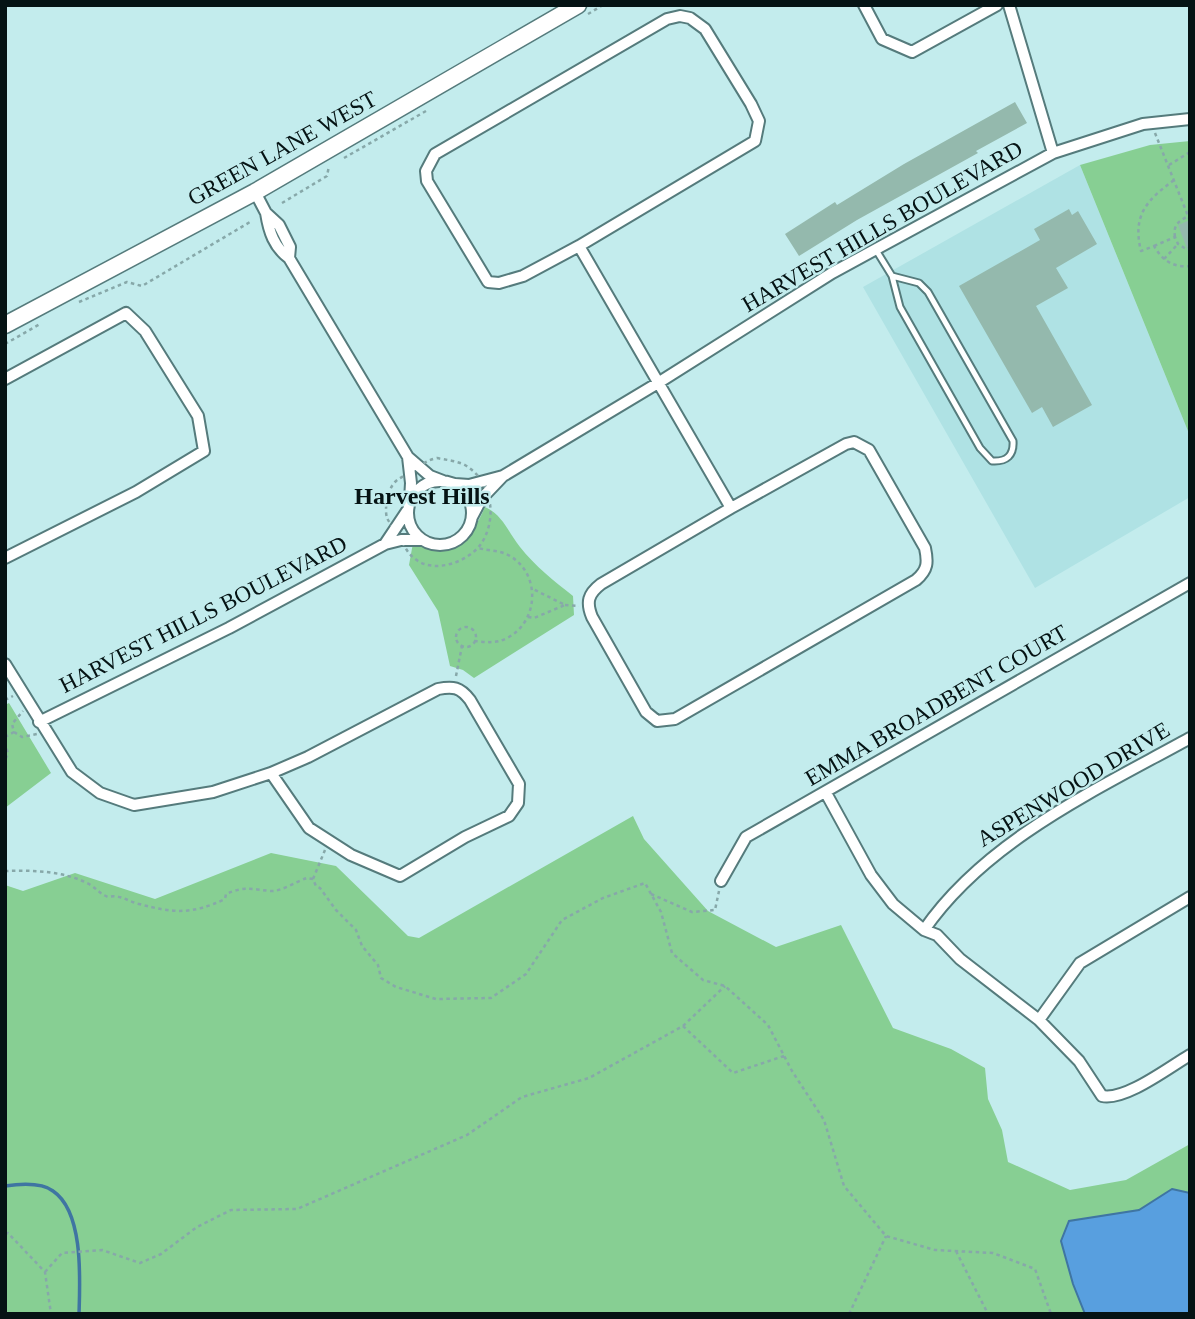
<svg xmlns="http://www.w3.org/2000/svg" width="1195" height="1319" viewBox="0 0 1195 1319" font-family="Georgia,serif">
	<rect width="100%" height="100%" fill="#c3eced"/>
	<path fill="#afe2e4" d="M1080 165 1190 436V497L1035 588 863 287Z"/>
	<path fill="#87cf93" d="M1190 141V436L1080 165 1150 145Z
		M485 507C503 515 508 532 520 547 535 566 554 581 573 596L574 615 474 678 463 670 450 666 438 611 409 565 413 543C456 557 468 545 485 507Z
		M9 703 51 773 5 808V705Z
		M633 816 644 839 708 911 776 947 841 925 893 1028 951 1049 985 1068 988 1099 1002 1130 1008 1162 1070 1190 1126 1180 1190 1144V1314H5V885L23 891 75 873 155 899 271 853 336 866 408 936 419 938Z"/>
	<path fill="#589fdf" stroke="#3f75a2" stroke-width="2" d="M1172 1189 1190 1193V1314H1085L1073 1284 1061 1241 1069 1221 1139 1210Z"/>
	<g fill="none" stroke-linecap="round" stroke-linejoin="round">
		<path stroke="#3f75a2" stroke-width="3.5" d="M5 1186C19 1184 41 1182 53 1191 84 1212 80 1280 79 1314"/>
	</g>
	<path fill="#94b9ad" d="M1015 102 1027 123 976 151 978 153 857 220 799 256 785 234 835 202 837 205 904 164Z
		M1069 209 1072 215 1078 211 1097 244 1056 268 1068 288 1036 306 1092 405 1053 427 1042 407 1032 413 959 286 1040 240 1034 229Z
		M1190 220V254H1189L1178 225Z"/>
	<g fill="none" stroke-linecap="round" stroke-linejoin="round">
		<g stroke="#557b7c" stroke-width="9">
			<path id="service" d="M876 250 892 276 900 307 980 448 992 461C1007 462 1014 455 1013 441L928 292 919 283 892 276"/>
		</g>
		<g stroke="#557b7c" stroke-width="14">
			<path id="minor" d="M864 5 882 39 912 52 997 5
				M1009 5 1053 153
				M680 16 690 18 705 29 751 104 759 121 755 141 579 246 523 276 499 283 488 282 427 181 426 171 435 154 667 19Z
				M255 192 266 213 279 225 290 247 289 258
				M266 213C269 232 274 247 289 258L408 457 430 476 443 481
				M579 246 731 508 601 584C588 594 586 602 592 617L646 712 657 721 675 719 916 580C928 570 928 562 925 548L869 450 854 442 846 444 731 508
				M5 379 126 313 145 331 198 416 204 451 136 492 5 558
				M408 457 411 483 410 500
				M408 513a32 32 0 1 1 64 0a32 32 0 1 1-64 0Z
				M455 484 469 485 503 476
				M472 517 482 498 503 476 658 383 832 273 1053 153 1143 124 1190 119
				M385 544 407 511
				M5 664 72 772 100 793 134 805 213 792 271 773 308 757 438 689C453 686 460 687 470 700L519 784 518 803 509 816 465 837 400 876 351 855 309 828 271 773
				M39 722 229 628 385 544 401 540H422
				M826 793 871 875 893 904 924 930 937 935 960 959 1039 1020 1079 1061 1102 1096C1125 1101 1168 1068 1190 1055
				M721 881 746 837 1190 583
				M924 930C986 840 1096 790 1190 738
				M1039 1020 1080 963 1190 897"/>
		</g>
		<g stroke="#557b7c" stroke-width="19">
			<path id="primary" d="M5 325 255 192 578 5"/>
		</g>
		<path stroke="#87a8a9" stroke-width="2.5" stroke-dasharray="3.5 3.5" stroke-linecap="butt" d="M588 14 603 5
			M1155 133 1190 221
			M344 158 426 111
			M1169 165 1190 152
			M1174 180C1147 200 1132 215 1141 251L1154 246C1162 260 1173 268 1190 266
			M282 203 327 176 329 166
			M1175 237C1173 225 1178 222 1188 216
			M1154 246 1175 237 1178 244 1186 249 1190 248
			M1164 259 1178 244
			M79 302 127 282 142 286 250 222
			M5 344 40 324
			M437 458C446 460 460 461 468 467 493 484 497 520 481 544 468 562 433 575 414 558 407 553 403 543 399 536 395 530 390 524 387 518 384 508 388 489 395 482 399 478 404 476 409 473 419 467 424 461 437 458Z
			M565 605 579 606
			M528 617 534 618 565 605 531 588
			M456 637a10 10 0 1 1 20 0a10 10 0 1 1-20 0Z
			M474 641C486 642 496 644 507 638 539 622 541 574 510 556 500 550 489 551 478 548
			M456 676 462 646
			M5 700 13 696
			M14 732 22 737 37 734
			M5 737 14 732 12 724 23 711
			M5 742 8 754 5 760
			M5 871C33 870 64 871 89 884 96 888 100 894 108 897 120 894 127 901 139 904 173 913 191 915 225 899L226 894C244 886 252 889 270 891 281 892 297 881 307 878L313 879 316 886 320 888 336 910 356 930 362 946 378 965 381 978 396 987 436 999 491 998 526 974 562 920 603 898 645 883 661 912 672 953 703 980 725 986 768 1025 792 1071 824 1120 844 1186 886 1236 935 1250 993 1253 1035 1269 1051 1314
			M313 879 325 850
			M651 894 692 912 715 910 719 891
			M683 1026 733 1073 784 1056
			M5 1234 8 1233 45 1272 51 1314
			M956 1251 988 1314
			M45 1272 62 1253 102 1250 140 1263 161 1254 197 1227 231 1210 297 1209 467 1135 522 1097 589 1078 683 1026 725 986
			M849 1314 886 1236"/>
		<use href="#service" stroke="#fff" stroke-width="5"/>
		<use href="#minor" stroke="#fff" stroke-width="10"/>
		<use href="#primary" stroke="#fff" stroke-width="16"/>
	</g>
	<g text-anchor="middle" stroke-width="5" stroke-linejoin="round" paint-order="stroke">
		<g font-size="23" fill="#051314" stroke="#c3eced">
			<text transform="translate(282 148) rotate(-29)" y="8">GREEN LANE WEST</text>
			<text transform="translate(882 226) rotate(-30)" y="8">HARVEST HILLS BOULEVARD</text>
			<text transform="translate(203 614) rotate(-27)" y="8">HARVEST HILLS BOULEVARD</text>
			<text transform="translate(936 705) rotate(-30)" y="8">EMMA BROADBENT COURT</text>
			<text transform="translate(1073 784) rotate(-31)" y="8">ASPENWOOD DRIVE</text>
		</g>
		<g font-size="24" font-weight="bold" fill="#051314" stroke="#c3eced">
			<text x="422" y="504">Harvest Hills</text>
		</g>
	</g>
	<rect width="1195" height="1319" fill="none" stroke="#051314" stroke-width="14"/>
</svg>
